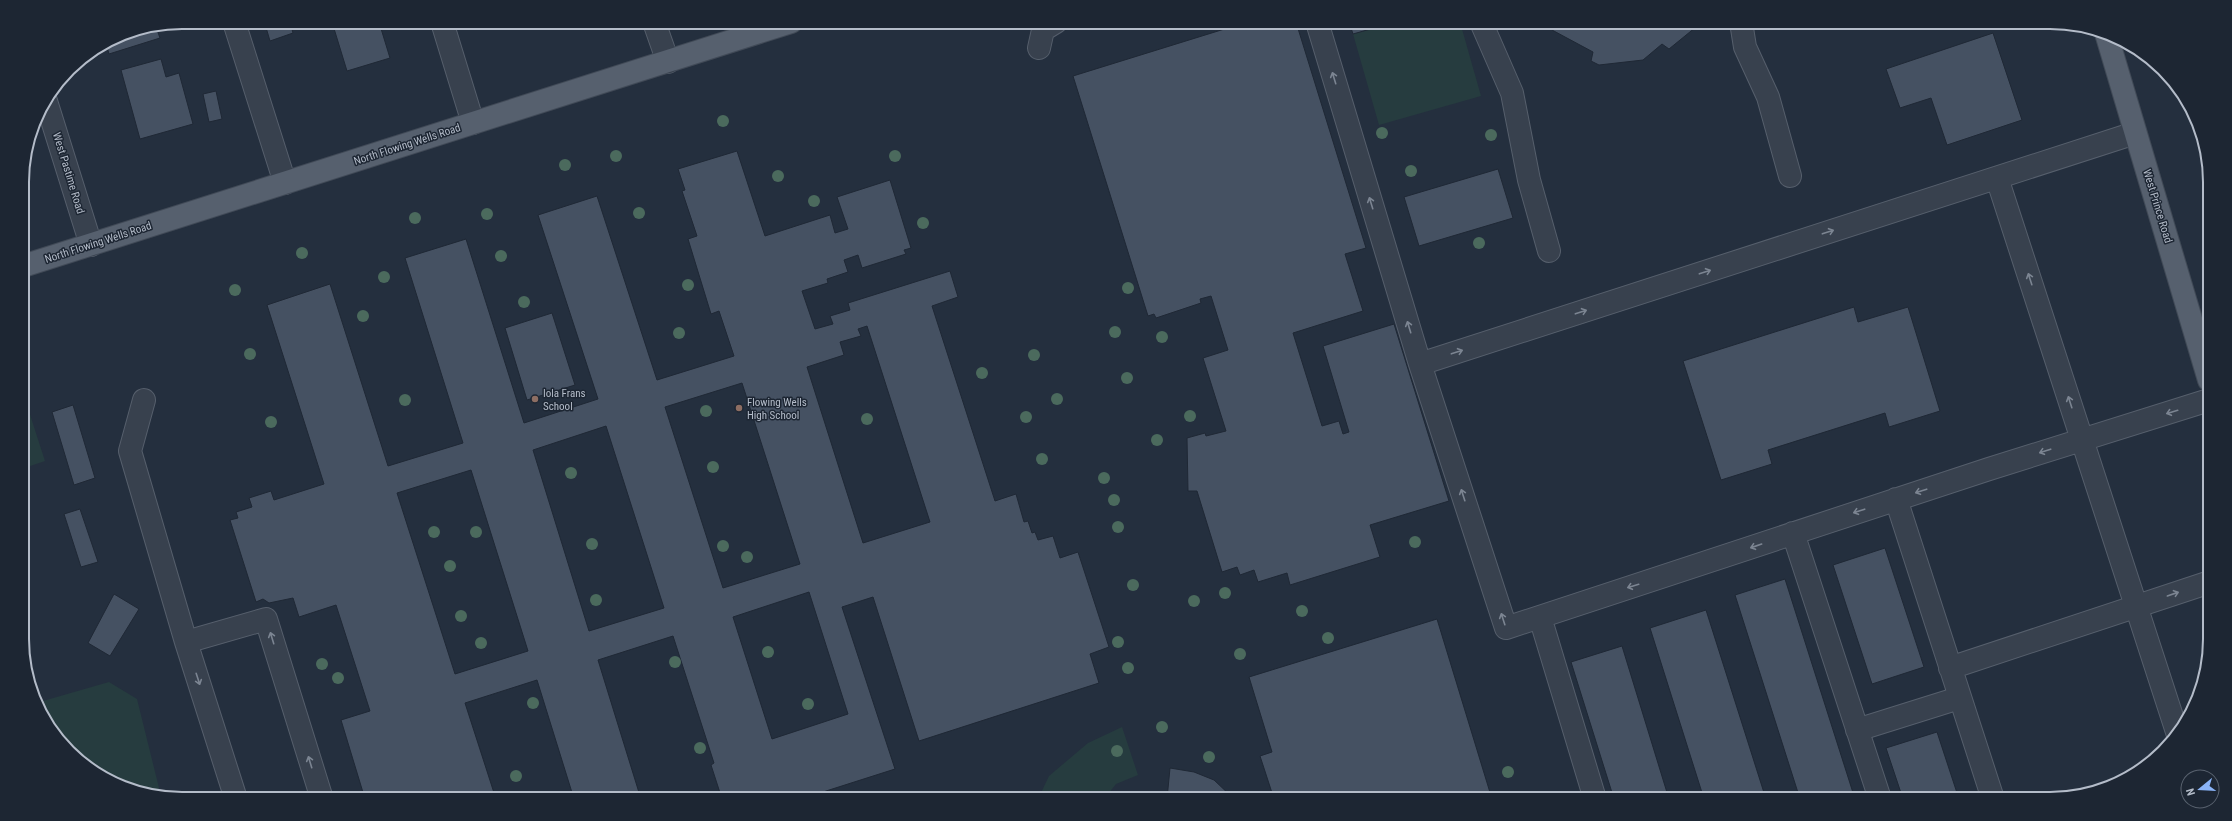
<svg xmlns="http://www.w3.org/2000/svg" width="2232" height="821" viewBox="0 0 2232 821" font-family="'Roboto Condensed',sans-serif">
	<rect width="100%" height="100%" fill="#242f3e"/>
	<path fill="#263c3f" d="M1395 22H1460L1481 96 1379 125 1353 34Z
		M24 396 45 461 24 468Z
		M109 682 137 699 161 796C151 794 140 794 131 791 93 779 49 740 36 703Z
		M1122 727 1138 775 1116 784 1104 799H1042L1040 795 1049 776 1088 743Z"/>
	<path fill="#455162" stroke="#1f2835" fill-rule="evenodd" d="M272 22H290L293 33 270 41 265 24Z
		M332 22H379L390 58 347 71Z
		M1247 22H1296L1366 248 1345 254 1363 311 1293 333 1322 426 1339 421 1343 434 1349 432 1323 346 1394 324 1449 501 1370 525 1380 557 1290 585 1287 573 1258 582 1254 570 1240 575 1237 567 1222 572 1197 491H1188L1187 438 1205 433 1206 436 1226 431 1203 358 1228 350 1211 296 1200 299 1201 303 1156 318 1154 314 1148 316 1073 76Z
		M1349 22H1395L1353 34Z
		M1547 22H1691L1696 27 1669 49 1662 44 1643 60 1599 65 1591 61 1593 52 1552 30Z
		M156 27 160 38 109 54 106 43 121 34Z
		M1993 33 2022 120 1947 145 1931 98 1900 108 1886 69Z
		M161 59 166 77 179 73 193 124 140 139 121 70Z
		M216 91 222 119 209 122 203 94Z
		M737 151 765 236 830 215 835 233 848 229 837 197 890 180 911 248 904 250 906 254 862 268 858 255 844 260 848 272 827 279 828 283 802 291 815 329 833 324 830 316 850 310 848 303 950 271 958 297 932 306 995 501 1016 494 1024 522 1028 521 1032 533 1035 532 1038 540 1053 536 1060 558 1078 552 1109 647 1090 654 1099 683 919 741 873 597 842 607 895 769 801 799H722L711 765 714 763 673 636 598 660 641 799H574L537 680 465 703 496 799H365L341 720 370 711 336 605 299 617 293 598 269 603 263 599 256 602 230 520 238 518 236 512 252 507 249 498 271 491 274 500 324 484 267 305 330 284 388 466 463 443 405 258 466 239 524 423 598 399 538 215 597 196 657 380 734 356 719 311 711 314 688 239 697 236 682 191 685 190 678 169ZM867 326 930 522 863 543 807 367 844 355 840 342 861 336 858 329ZM742 383 800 564 723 588 665 407ZM606 426 664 608 589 631 533 450ZM471 470 528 651 455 674 397 493ZM809 592 848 714 772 739 733 617Z
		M1498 169 1513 218 1419 246 1404 197Z
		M1854 307 1858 322 1908 307 1940 411 1889 427 1885 413 1768 450 1772 464 1721 480 1683 361Z
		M552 313 575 385 527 400 505 328Z
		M73 405 95 478 74 485 52 412Z
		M80 509 98 562 81 567 64 514Z
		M1885 548 1924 667 1872 684 1833 565Z
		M1785 579 1855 799H1800L1735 595Z
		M114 594 139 609 110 656 88 643Z
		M1706 610 1766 799H1704L1650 628Z
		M1437 619 1492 799H1274L1260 756 1272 752 1249 677Z
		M1622 646 1669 799H1614L1571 662Z
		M1937 732 1959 799H1903L1886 748Z
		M1170 768 1194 772 1214 780 1232 797 1167 799Z"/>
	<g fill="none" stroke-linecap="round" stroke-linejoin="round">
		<g stroke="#565f6c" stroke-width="24">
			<path id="minor" d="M234 22 285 183
				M442 22 473 123
				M654 22 668 62
				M1317 22 1420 364 1506 628 1989 469 2209 400
				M1481 22 1512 93 1529 180 1549 251
				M1741 22 1745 47 1768 97 1790 176
				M1039 48 1043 30 1056 22
				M46 101 91 245
				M1997 178 2178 735
				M1420 364 2135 133
				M144 400 130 451 186 642 236 799
				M1896 499 1993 799
				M1793 533 1880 799
				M1540 617 1595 799
				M186 642 266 619 322 799
				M1950 668 2210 582
				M1857 730 1959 698"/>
		</g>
		<g stroke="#414a57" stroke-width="24">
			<path id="major" d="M2106 33 2209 380
				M23 266 791 22"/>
		</g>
		<use href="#minor" stroke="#38414e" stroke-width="22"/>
		<use href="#major" stroke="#56606e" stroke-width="22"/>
	</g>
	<g fill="#4b6a5d">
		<circle cx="723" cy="121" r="6"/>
		<circle cx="1382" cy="133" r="6"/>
		<circle cx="1491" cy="135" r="6"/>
		<circle cx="616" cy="156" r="6"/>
		<circle cx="895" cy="156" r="6"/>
		<circle cx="565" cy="165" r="6"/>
		<circle cx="1411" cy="171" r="6"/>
		<circle cx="778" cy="176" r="6"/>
		<circle cx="814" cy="201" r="6"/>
		<circle cx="639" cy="213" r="6"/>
		<circle cx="487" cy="214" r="6"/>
		<circle cx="415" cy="218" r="6"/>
		<circle cx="923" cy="223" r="6"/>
		<circle cx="1479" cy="243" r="6"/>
		<circle cx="302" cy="253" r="6"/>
		<circle cx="501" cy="256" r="6"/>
		<circle cx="384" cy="277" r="6"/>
		<circle cx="688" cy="285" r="6"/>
		<circle cx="1128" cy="288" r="6"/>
		<circle cx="235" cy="290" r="6"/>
		<circle cx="524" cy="302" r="6"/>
		<circle cx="363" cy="316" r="6"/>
		<circle cx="1115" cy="332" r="6"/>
		<circle cx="679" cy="333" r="6"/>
		<circle cx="1162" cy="337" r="6"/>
		<circle cx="250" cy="354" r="6"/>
		<circle cx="1034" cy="355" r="6"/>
		<circle cx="982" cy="373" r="6"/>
		<circle cx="1127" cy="378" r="6"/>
		<circle cx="1057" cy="399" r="6"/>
		<circle cx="405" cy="400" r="6"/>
		<circle cx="706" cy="411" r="6"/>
		<circle cx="1190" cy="416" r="6"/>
		<circle cx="1026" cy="417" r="6"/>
		<circle cx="867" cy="419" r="6"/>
		<circle cx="271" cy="422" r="6"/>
		<circle cx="1157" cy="440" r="6"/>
		<circle cx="1042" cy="459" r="6"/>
		<circle cx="713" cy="467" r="6"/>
		<circle cx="571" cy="473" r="6"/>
		<circle cx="1104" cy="478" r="6"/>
		<circle cx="1114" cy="500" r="6"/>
		<circle cx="1118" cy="527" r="6"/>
		<circle cx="434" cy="532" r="6"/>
		<circle cx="476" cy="532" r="6"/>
		<circle cx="1415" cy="542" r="6"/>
		<circle cx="592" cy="544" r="6"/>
		<circle cx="723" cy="546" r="6"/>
		<circle cx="747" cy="557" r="6"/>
		<circle cx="450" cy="566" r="6"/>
		<circle cx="1133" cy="585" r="6"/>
		<circle cx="1225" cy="593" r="6"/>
		<circle cx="596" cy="600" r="6"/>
		<circle cx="1194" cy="601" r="6"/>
		<circle cx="1302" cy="611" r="6"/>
		<circle cx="461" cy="616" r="6"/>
		<circle cx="1328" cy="638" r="6"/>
		<circle cx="1118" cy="642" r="6"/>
		<circle cx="481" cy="643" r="6"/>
		<circle cx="768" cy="652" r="6"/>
		<circle cx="1240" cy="654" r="6"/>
		<circle cx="675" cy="662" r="6"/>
		<circle cx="322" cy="664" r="6"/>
		<circle cx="1128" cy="668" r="6"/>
		<circle cx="338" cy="678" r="6"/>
		<circle cx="533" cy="703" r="6"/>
		<circle cx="808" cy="704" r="6"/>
		<circle cx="1162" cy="727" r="6"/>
		<circle cx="700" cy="748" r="6"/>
		<circle cx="1117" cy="751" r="6"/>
		<circle cx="1209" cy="757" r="6"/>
		<circle cx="1508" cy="772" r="6"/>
		<circle cx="516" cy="776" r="6"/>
	</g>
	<defs><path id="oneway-shaft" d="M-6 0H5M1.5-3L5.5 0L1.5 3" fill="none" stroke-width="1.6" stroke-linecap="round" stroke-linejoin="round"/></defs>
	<g stroke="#7c8592">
		<use href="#oneway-shaft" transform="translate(1334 78) rotate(-107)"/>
		<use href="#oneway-shaft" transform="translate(1371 203) rotate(-107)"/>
		<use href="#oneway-shaft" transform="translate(1828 232) rotate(-18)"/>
		<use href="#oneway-shaft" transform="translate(1705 272) rotate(-18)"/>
		<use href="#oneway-shaft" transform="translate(2030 279) rotate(-108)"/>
		<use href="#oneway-shaft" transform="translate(1581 312) rotate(-18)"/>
		<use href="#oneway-shaft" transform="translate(1409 327) rotate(-107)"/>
		<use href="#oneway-shaft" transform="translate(1457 352) rotate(-18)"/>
		<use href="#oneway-shaft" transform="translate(2070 402) rotate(-108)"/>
		<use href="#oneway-shaft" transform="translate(2172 412) rotate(163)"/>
		<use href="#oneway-shaft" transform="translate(2045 451) rotate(162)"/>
		<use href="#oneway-shaft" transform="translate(1921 491) rotate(162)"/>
		<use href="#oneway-shaft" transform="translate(1463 495) rotate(-108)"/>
		<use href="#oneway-shaft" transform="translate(1859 511) rotate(162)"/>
		<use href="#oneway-shaft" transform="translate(1756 546) rotate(161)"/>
		<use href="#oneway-shaft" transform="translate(1633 586) rotate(163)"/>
		<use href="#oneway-shaft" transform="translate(2173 594) rotate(-19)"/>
		<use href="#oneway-shaft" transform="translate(1503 619) rotate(-108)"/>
		<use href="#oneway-shaft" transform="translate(272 638) rotate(-107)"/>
		<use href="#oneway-shaft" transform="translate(198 679) rotate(72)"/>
		<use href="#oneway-shaft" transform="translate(310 762) rotate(-107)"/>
	</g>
	<g fill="#8d6e63" stroke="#1d2633" stroke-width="1.5">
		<circle cx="535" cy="399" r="4"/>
		<circle cx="739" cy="408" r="4"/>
	</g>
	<g text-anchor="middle" stroke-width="3" stroke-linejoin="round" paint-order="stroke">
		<g font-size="11" fill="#b4bcc9" stroke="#1d2633">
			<text transform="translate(407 144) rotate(-18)" y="4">North Flowing Wells Road</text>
			<text transform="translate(69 173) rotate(73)" y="4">West Pastime Road</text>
			<text transform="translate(2158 206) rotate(73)" y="4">West Prince Road</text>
			<text transform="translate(98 242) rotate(-18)" y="4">North Flowing Wells Road</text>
		</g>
		<g font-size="11" fill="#b4bcc9" stroke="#1d2633" text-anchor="start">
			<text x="543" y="397">Iola Frans<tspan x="543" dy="13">School</tspan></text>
			<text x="747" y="406">Flowing Wells<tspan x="747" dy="13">High School</tspan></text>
		</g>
	</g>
	<path d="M0 0H2232V821H0ZM182 29H2050A153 153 0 0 1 2203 182V639A153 153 0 0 1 2050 792H182A153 153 0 0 1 29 639V182A153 153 0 0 1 182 29Z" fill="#1d2633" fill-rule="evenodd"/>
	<path fill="none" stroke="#b4bcc9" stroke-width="2" d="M182 29H2050A153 153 0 0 1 2203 182V639A153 153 0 0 1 2050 792H182A153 153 0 0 1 29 639V182A153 153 0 0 1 182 29Z"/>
	<g transform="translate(2200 789) rotate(252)"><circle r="19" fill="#1d2633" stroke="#59626f"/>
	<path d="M0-3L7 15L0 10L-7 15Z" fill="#8ab4f8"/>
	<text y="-6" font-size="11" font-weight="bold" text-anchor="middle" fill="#b4bcc9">N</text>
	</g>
</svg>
